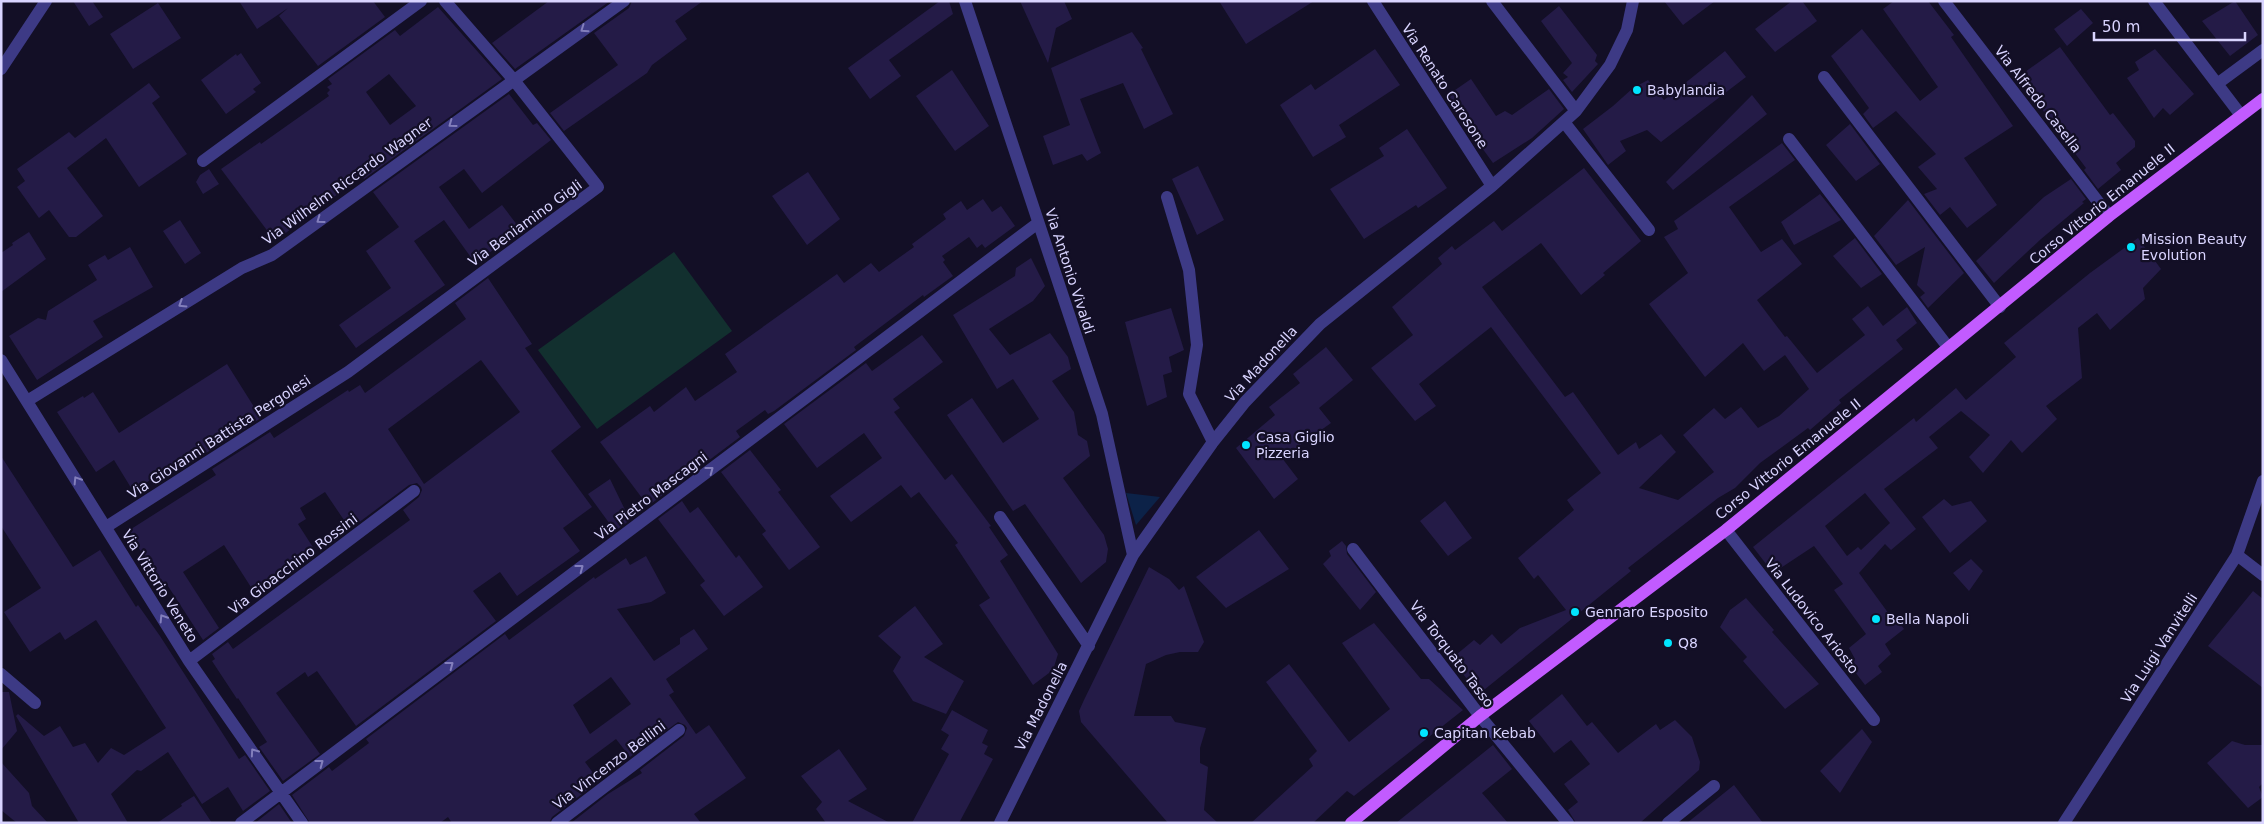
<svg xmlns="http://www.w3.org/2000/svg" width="2264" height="824" viewBox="0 0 2264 824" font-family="'DejaVu Sans',sans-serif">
	<rect width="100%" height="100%" fill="#130f26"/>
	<path fill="#12302f" d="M674 252 732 331 597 429 538 350Z"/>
	<path fill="#0c2248" d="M1126 493 1160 497 1136 525Z"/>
	<path fill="#241b47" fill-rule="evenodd" d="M73 1H92L103 17 89 26Z
		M239 1H373L385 17 318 66 279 16 288 8 257 29Z
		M549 1H610L515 69 492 43Z
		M632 1H703L675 21 687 39 652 65 647 73 564 131 550 113 618 65 594 33 629 8Z
		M940 1H949L953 14 889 60 901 76 870 99 848 68Z
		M1020 1H1064L1072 19 1056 28 1048 63Z
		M1219 1H1314L1246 44Z
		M1664 1H1715L1683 25Z
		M1792 1H1802L1817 21 1775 52 1755 29Z
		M1894 1H1928L1954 35 1951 37 2013 126 1964 158 1997 205 1967 228 1950 207 1940 215 1924 194 1937 189 1918 167 1936 154 1896 111 1873 128 1863 114 1869 108 1831 56 1862 29 1920 101 1938 87 1883 9Z
		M2235 1 2258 35 2230 56 2202 21Z
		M158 3 181 38 133 69 110 34Z
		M1559 6 1597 55 1595 61 1598 64 1572 92 1563 80 1568 77 1563 73 1572 63 1541 21Z
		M438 7 502 79 364 179 362 176 275 241 221 169 260 142 261 144 329 96 327 93 330 90 327 87 332 84 328 79 395 30 400 36ZM389 74 416 106 390 125 366 92Z
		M2081 9 2093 23 2067 46 2054 29Z
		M1132 32 1143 48 1141 49 1173 114 1144 129 1123 83 1080 99 1101 153 1087 161 1082 154 1053 165 1043 136 1070 125 1051 68Z
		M2060 47 2110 115 2113 113 2135 141V147L2116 163 2121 170 2098 189 2084 170 2086 168 2018 77Z
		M1375 49 1400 85 1339 125 1346 137 1313 157 1280 105 1311 84 1315 90Z
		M2155 49 2194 94 2170 115 2163 108 2154 118 2127 78 2139 70 2135 62Z
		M1725 51 1746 77 1661 142 1647 130 1620 141 1626 151 1608 165 1583 129 1613 106 1633 88 1648 80 1664 100Z
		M241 53 261 83 253 89 256 92 226 114 201 80 236 54 237 56Z
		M952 70 989 126 955 151 916 96Z
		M1471 79 1496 116 1505 111 1512 115 1549 89 1564 109 1532 138 1493 163 1445 97Z
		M149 83 160 97 152 103 187 154 139 187 106 138 67 168 103 216 76 237H69L49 210 39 218 17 187 25 181 17 169 69 132 75 138Z
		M509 94 533 125 537 123 551 140 482 193 464 169 439 187 469 229 502 205 521 230 475 263 444 220 414 241 445 285 356 348 339 325 391 288 366 251 399 227 373 192Z
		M1752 95 1767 114 1673 190 1666 182Z
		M1850 124 1880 164 1856 181 1826 145Z
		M1407 129 1447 188 1418 208 1416 205 1364 239 1330 189 1384 156 1379 148Z
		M1782 143 1795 160 1729 207 1761 252 1782 239 1802 264 1757 300 1785 337 1787 336 1817 373 1865 335 1852 319 1868 306 1883 326 1907 307 1917 323 1896 340 1903 349 1839 400 1841 403 1810 430 1808 428 1760 463 1735 488 1718 498 1628 568 1631 571 1479 694 1451 659 1474 640 1480 645 1492 634 1501 644 1520 628 1566 610 1538 575 1534 579 1518 558 1574 510 1567 500 1601 473 1491 327 1419 384 1436 406 1415 421 1371 368 1413 335 1392 307 1442 264 1438 258 1452 246 1455 250 1494 221 1502 231 1584 168 1641 241 1603 273 1605 275 1581 295 1541 243 1482 287 1565 397 1573 392 1618 455 1636 442 1639 449 1661 434 1676 452 1639 488 1678 500 1714 472 1683 435 1714 408 1725 419 1741 407 1758 428 1779 416 1809 389 1785 355 1764 371 1743 343 1705 377 1649 304 1688 273 1664 237 1678 229 1674 221Z
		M1198 166 1224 220 1197 235 1172 179Z
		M209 169 219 184 203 194 196 182 200 175Z
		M808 172 840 219 807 245 772 196Z
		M2071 179 2086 199 2082 202 2084 203 2041 239 1994 283 1976 261 2044 197Z
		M1820 194 1841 220 1794 245 1781 222Z
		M983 199 992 212 1001 206 1015 226 985 248 982 244 977 248 969 237 942 256 945 260 943 262 953 276 924 297 923 295 854 347 856 350 774 411 768 414 765 410 736 431 740 437 648 506 600 442 650 406 654 412 686 387 695 401 737 372 725 354 837 274 844 283 871 263 879 272 914 247 912 244 946 219 943 214 961 201 967 210Z
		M1908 200 1964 273 1928 308 1920 297 1925 293 1917 285 1925 247 1896 265 1874 236Z
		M180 220 201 253 185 264 163 231Z
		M29 232 46 259 1 292V253L13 245 12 243Z
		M1855 238 1882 274 1861 288 1833 256Z
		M2138 238 2161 269 2143 288 2145 299 2110 330 2097 313 2078 328 2082 378 2046 406 2057 419 2022 453 2011 440 1983 473 1969 457 1990 435 1961 411 1929 437 1938 448 1884 489 1916 529 1891 550 1885 544 1859 573 1889 614 1891 612 1904 629 1885 644 1891 654 1878 666 1882 672 1865 685 1849 664 1855 659 1849 648 1866 634 1834 590 1843 584 1814 546 1773 573 1753 547 1914 418 1916 422 1956 388 1966 400 2016 357 2004 343 2090 273ZM1865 493 1890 523 1861 550 1858 547 1847 556 1825 526Z
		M130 247 153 287 93 321 103 337 37 380 9 336 38 318 46 320 48 311 97 280 88 265 105 255 108 260Z
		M1031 258 1045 286 1033 301 989 329 1010 355 1050 333 1068 357 1071 369 1052 381 1074 412 1078 435 1087 441 1090 456 1063 478 1104 535 1108 549 1106 562 1081 583 1025 504 1013 511 947 415 972 398 1003 443 1039 419 1013 379 997 389 953 315 1015 276 1016 268Z
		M488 278 532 344 525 348 581 427 551 451 592 507 563 528 580 551 517 596 500 572 473 591 496 621 356 726 317 671 308 677 305 672 276 693 320 754 283 781 259 747 267 742 238 698 237 699 212 661 215 659 212 654 228 642 233 649 410 520 403 510 419 497 422 490 421 487 417 483 409 485 350 529 325 492 300 508 306 519 298 524 316 552 293 566 295 570 256 595 224 545 183 572 219 628 203 640 166 583 163 586 128 531 216 475 212 469 270 432 274 438 348 390 349 392 360 385 365 393 466 319 455 303ZM481 360 520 412 424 484 388 429Z
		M1171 308 1184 350 1169 357 1172 372 1163 375 1167 397 1147 406 1125 322Z
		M922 335 943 362 893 399 900 408 894 412 945 480 952 474 991 526 989 527 1008 555 1000 561 1058 654 1053 670 1033 685 979 605 990 598 955 545 958 543 919 492 911 498 901 485 851 522 830 496 882 458 864 433 817 468 784 424 866 363 872 371Z
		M1326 347 1353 380 1319 408 1331 423 1282 458 1298 479 1274 499 1236 448 1275 415 1269 407 1300 383 1293 374Z
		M227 364 261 418 203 455 199 449 133 491 114 460 96 472 57 412 83 396 84 398 93 392 119 433Z
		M750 450 781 490 778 492 820 547 789 570 762 534 766 531 721 472Z
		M1 456 73 567 100 550 136 607 138 605 160 636 239 759 245 755 270 791 243 811 228 787 202 804 168 752 141 771 137 770 111 794 128 823H79L16 716 18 714 44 736 60 726 73 747 85 743 98 763 111 748 124 755 166 728 96 620 65 640 60 632 30 652 4 612 41 588 1 526Z
		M610 479 630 520 615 531 588 494Z
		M1944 499 1952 506 1971 501 1987 521 1950 553 1922 517Z
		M682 501 690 513 698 507 736 558 739 555 763 587 724 616 700 585 705 581 658 519Z
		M1445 501 1472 538 1448 556 1420 521Z
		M1259 530 1289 569 1226 608 1196 577Z
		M1342 541 1346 546 1347 554 1376 592 1360 610 1323 564 1331 556 1329 551Z
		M646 556 666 593 651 602 617 609 654 661 680 644V638L694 629 708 649 666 679 674 692 669 695 696 734 709 725 746 778 694 814 701 823H571L608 794 642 773 640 770 684 736 687 728 685 725 678 722 630 757 616 739 585 762 599 781 552 817 549 823H452L448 817 440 823H310L292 795 329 767 332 771 369 743 366 739 505 634 509 640 594 577 595 579 626 558 630 565ZM611 677 631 704 590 734 573 705Z
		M1971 559 1983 571 1969 591 1953 573Z
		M1149 567 1169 579 1179 590 1184 586 1204 642 1198 652H1180L1166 655 1146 664 1134 716H1171L1175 722 1206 728 1200 748V763L1208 767 1204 810 1218 823H1168L1081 722 1079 711 1084 700Z
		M2253 591 2263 599V688L2208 646Z
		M1746 598 1774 630 1772 632 1819 684 1785 709 1743 661 1747 657 1720 627 1730 610Z
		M915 606 943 644 924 657 964 681 946 714 913 701 893 671 901 657 878 636Z
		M1374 623 1421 679H1429L1463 710 1354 796 1347 791 1313 823H1251L1313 766 1309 759 1317 751 1266 682 1289 664 1349 742 1390 709 1342 643Z
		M1 692H9L17 731 1 750Z
		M1562 694 1587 726 1592 722 1618 753 1656 724 1660 730 1675 720 1692 737 1700 762 1699 770 1640 823H1576L1568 810 1578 802 1564 784 1590 764 1571 740 1554 753 1529 721Z
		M952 710 988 730 982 743 988 746 984 754 993 759 959 823H912L949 754 941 749 949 735 941 730Z
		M1862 729 1872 742 1840 793 1820 771Z
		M2232 741 2245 745H2263V783L2259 787 2263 797 2248 808 2207 763Z
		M1493 745 1512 769 1482 793 1508 823H1396Z
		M839 749 867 789 848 801 890 823H826L816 809 822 802 801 776Z
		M1 762 29 793 32 806 48 823H17L1 810Z
		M1734 785 1763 823H1687Z
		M194 796 212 823H157L182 806 181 804Z
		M279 804 292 823H255Z"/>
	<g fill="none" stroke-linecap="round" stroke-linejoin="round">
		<path stroke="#3d3a85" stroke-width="12" d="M965 1 1102 414 1133 555
			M1373 1 1492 186
			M1492 1 1576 111
			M1944 1 2109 216
			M2154 1 2240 114
			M1 69 46 1
			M1824 77 2000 307
			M2217 84 2263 50
			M1564 122 1649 230
			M1789 139 1948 347
			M203 161 421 1
			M1167 197 1189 270 1197 345 1189 394 1213 442
			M1 360 189 661 302 823
			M27 401 242 268 272 255 624 1
			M1000 517 1089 646
			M106 527 348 372 598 187 513 79 445 1
			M1726 530 1874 720
			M1353 549 1480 716 1568 823
			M2237 555 2263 575
			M189 661 414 491
			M1 674 35 703
			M241 823 1038 223
			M557 823 679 730
			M1000 823 1133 555 1213 442 1245 402 1320 324 1492 186 1576 111 1610 65 1627 30 1633 1
			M1668 823 1714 786
			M2064 823 2237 555 2263 481"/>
		<path stroke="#c25bff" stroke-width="12" d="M1351 823 1480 716 1726 530 2109 216 2263 99"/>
	</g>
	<defs><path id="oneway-chevron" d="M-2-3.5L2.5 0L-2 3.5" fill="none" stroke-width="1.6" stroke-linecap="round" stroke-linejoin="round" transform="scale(1.25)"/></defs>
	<g stroke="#837fbc">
		<use href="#oneway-chevron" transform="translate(584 29) rotate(145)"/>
		<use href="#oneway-chevron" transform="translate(452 124) rotate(144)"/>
		<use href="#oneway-chevron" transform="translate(320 220) rotate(144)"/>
		<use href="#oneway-chevron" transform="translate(182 304) rotate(148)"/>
		<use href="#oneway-chevron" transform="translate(710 470) rotate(-37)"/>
		<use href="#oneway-chevron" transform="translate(77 480) rotate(-122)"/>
		<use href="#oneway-chevron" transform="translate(580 568) rotate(-37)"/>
		<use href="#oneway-chevron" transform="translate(163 618) rotate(-122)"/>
		<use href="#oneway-chevron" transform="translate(450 665) rotate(-37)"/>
		<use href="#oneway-chevron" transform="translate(254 752) rotate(-125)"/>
		<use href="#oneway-chevron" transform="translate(320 763) rotate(-37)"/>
	</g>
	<g fill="#00e5ff" stroke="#130f26" stroke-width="2">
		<circle cx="1637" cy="90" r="5"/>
		<circle cx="2131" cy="247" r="5"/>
		<circle cx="1246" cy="445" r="5"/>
		<circle cx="1575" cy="612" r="5"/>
		<circle cx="1876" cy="619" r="5"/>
		<circle cx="1668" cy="643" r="5"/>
		<circle cx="1424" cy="733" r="5"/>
	</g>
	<g text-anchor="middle" stroke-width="4.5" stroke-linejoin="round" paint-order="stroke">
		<g font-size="14" fill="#d9d4ff" stroke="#130f26">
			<text transform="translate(1445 86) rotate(57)" y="5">Via Renato Carosone</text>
			<text transform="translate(2038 99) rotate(52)" y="5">Via Alfredo Casella</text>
			<text transform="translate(347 181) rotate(-36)" y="5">Via Wilhelm Riccardo Wagner</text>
			<text transform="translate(2102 204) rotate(-39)" y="5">Corso Vittorio Emanuele II</text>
			<text transform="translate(525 223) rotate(-36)" y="5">Via Beniamino Gigli</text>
			<text transform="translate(1070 271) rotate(72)" y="5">Via Antonio Vivaldi</text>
			<text transform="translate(1261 364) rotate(-47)" y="5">Via Madonella</text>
			<text transform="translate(219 437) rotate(-33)" y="5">Via Giovanni Battista Pergolesi</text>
			<text transform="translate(1788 459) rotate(-39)" y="5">Corso Vittorio Emanuele II</text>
			<text transform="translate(651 496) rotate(-37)" y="5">Via Pietro Mascagni</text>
			<text transform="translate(293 564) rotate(-37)" y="5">Via Gioacchino Rossini</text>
			<text transform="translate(160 586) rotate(58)" y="5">Via Vittorio Veneto</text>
			<text transform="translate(1812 616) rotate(52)" y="5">Via Ludovico Ariosto</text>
			<text transform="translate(2159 648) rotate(-57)" y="5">Via Luigi Vanvitelli</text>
			<text transform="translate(1452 654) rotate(53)" y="5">Via Torquato Tasso</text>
			<text transform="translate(1041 706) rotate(-63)" y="5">Via Madonella</text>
			<text transform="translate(609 765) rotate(-37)" y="5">Via Vincenzo Bellini</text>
		</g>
		<g font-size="14" fill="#d9d4ff" stroke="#130f26" text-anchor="start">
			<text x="1647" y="95">Babylandia</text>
			<text x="2141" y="244">Mission Beauty<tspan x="2141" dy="16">Evolution</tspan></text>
			<text x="1256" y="442">Casa Giglio<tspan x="1256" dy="16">Pizzeria</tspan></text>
			<text x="1585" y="617">Gennaro Esposito</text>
			<text x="1886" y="624">Bella Napoli</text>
			<text x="1678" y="648">Q8</text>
			<text x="1434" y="738">Capitan Kebab</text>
		</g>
	</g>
	<rect width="2264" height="824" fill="none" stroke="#d9d4ff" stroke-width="5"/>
	<path d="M2094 32v8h151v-8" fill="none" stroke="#d9d4ff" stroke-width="2.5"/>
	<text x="2102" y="32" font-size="15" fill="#d9d4ff" stroke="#130f26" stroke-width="4" paint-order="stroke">50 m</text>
</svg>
